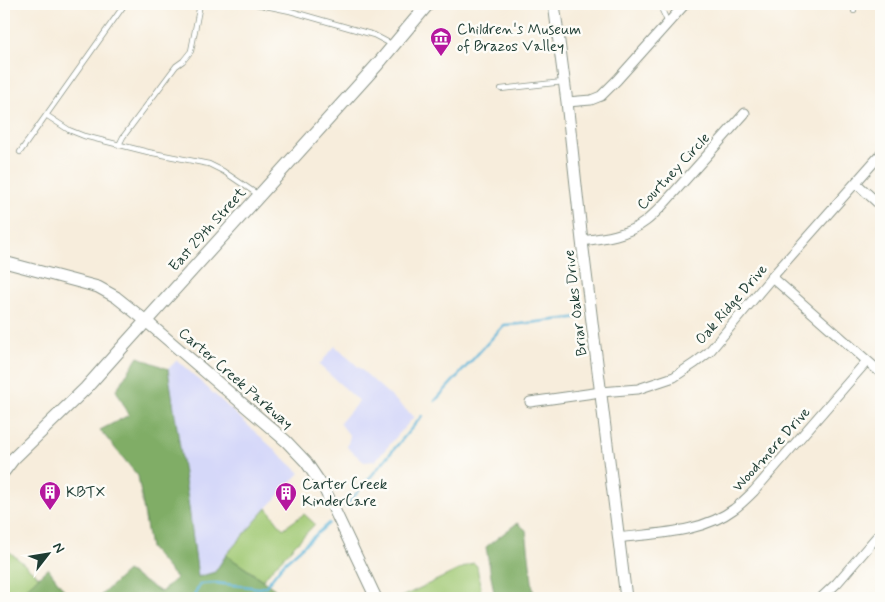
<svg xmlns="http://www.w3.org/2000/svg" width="885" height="602" viewBox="0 0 885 602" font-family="Mynerve,sans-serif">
	<rect width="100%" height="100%" fill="#fdfcf7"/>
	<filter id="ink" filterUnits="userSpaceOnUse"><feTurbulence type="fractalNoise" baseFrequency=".02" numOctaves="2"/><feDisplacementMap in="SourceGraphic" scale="10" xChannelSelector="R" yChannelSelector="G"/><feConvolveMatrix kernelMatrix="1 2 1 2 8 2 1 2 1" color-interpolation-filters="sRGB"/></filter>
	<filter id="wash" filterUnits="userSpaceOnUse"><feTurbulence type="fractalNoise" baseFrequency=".0096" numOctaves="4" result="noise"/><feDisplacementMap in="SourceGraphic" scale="20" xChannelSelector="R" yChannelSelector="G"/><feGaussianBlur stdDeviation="1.12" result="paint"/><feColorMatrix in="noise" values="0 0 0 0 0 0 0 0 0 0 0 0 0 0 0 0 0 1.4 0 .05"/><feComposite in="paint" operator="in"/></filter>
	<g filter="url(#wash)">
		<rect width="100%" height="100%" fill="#f7eddc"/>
		<path fill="#d5d8f9" d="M335 346 414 417 375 461 364 462 347 447 350 436 340 423 359 401 319 365Z
			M177 360 300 473 267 508 226 555 215 572 198 578 188 500 168 369Z"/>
		<path fill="#a1c974" stroke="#608354" d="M267 508 283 529 304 514 315 524 272 569 263 580 226 555Z
			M4 547 39 577 16 598H4Z
			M473 563 475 564 477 566 481 591 480 598H399Z"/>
		<path fill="#80ad66" stroke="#50754d" d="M138 357 168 369 188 500 198 577 215 572 226 555 275 589 268 598H98L127 571 161 592 176 578 150 548 138 476 100 430 129 415 116 390Z
			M517 523 526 530 534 598H491L494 593 486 547Z
			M48 568 70 598H16Z"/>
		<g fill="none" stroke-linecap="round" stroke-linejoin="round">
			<path stroke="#5bb4d8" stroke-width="2.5" d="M435 401 504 325 520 324 581 317
				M345 507 422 416
				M193 598 200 584 216 583 259 588 265 587 283 564 329 523"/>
		</g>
	</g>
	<g filter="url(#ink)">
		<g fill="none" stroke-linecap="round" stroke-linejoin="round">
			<g stroke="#8b9588" stroke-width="6">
				<path id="service" d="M256 4 290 11 374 35 393 45
					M662 4V10L668 23
					M854 4V11
					M501 89 563 82
					M46 115 69 130 84 136 148 152 209 164 223 171 257 194
					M119 145 123 137 176 66 183 61 191 51 200 4
					M20 152 125 4"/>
			</g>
			<g stroke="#8b9588" stroke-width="11">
				<path id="minor" d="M567 102 591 100 601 96 617 80 685 4
					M856 183 881 206
					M582 241C605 238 628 235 646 221 651 217 656 212 661 207L745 113
					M772 277 881 373
					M530 402 601 392 638 389 674 377 695 363 709 352 772 277 881 154
					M618 538C657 533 702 533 734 509 741 504 748 497 754 491L867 361
					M821 598 837 583 881 532"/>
			</g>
			<g stroke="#8b9588" stroke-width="13">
				<path id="tertiary" d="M554 4 567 102 582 241 626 598
					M4 262 98 287 116 297 146 321 286 441 306 462 325 490 376 598"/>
			</g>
			<g stroke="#8b9588" stroke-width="14">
				<path id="secondary" d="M4 471 13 459 86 388 118 352 377 65 428 4"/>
			</g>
			<use href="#service" stroke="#fff" stroke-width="4.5"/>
			<use href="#minor" stroke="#fff" stroke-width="9"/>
			<use href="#tertiary" stroke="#fff" stroke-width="11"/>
			<use href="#secondary" stroke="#fff" stroke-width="12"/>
		</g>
	</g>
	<defs>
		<g id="museum-pin" transform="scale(1.125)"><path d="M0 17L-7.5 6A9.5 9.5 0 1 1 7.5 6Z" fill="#b5179e" stroke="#fdfcf7"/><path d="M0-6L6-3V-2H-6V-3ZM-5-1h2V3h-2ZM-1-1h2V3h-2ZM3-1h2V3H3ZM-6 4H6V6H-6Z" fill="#fff"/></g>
		<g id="building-pin" transform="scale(1.125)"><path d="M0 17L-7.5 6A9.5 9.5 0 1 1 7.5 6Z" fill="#b5179e" stroke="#fdfcf7"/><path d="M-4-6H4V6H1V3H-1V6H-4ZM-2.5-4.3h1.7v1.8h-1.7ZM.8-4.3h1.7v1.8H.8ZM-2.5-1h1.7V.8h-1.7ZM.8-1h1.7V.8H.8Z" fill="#fff"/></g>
	</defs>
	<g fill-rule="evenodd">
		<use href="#museum-pin" x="441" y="38"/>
		<use href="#building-pin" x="50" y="492"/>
		<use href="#building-pin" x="286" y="493"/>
	</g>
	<g text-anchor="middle" stroke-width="5" stroke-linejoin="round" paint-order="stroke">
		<g font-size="15" fill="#1f3d34" stroke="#fdfcf7" text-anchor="start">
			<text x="457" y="34">Children's Museum<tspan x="457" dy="17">of Brazos Valley</tspan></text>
			<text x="302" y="489">Carter Creek<tspan x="302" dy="17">KinderCare</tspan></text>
			<text x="66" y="497">KBTX</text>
		</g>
		<g font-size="15" fill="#1f3d34" stroke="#fdfcf7">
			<text transform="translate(673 171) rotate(-47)" y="5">Courtney Circle</text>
			<text transform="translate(207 229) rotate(-48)" y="5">East 29th Street</text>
			<text transform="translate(575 303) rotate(-97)" y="5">Briar Oaks Drive</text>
			<text transform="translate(731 304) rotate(-49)" y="5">Oak Ridge Drive</text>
			<text transform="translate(236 378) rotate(41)" y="5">Carter Creek Parkway</text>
			<text transform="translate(771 449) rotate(-48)" y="5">Woodmere Drive</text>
		</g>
	</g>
	<rect width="885" height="602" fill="none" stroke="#fdfcf7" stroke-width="20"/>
	<g transform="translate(48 554) rotate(59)" stroke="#fdfcf7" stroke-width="4" paint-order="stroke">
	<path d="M0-4L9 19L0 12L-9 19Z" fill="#1f3d34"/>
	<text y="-8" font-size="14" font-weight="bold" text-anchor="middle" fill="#1f3d34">N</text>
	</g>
</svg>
